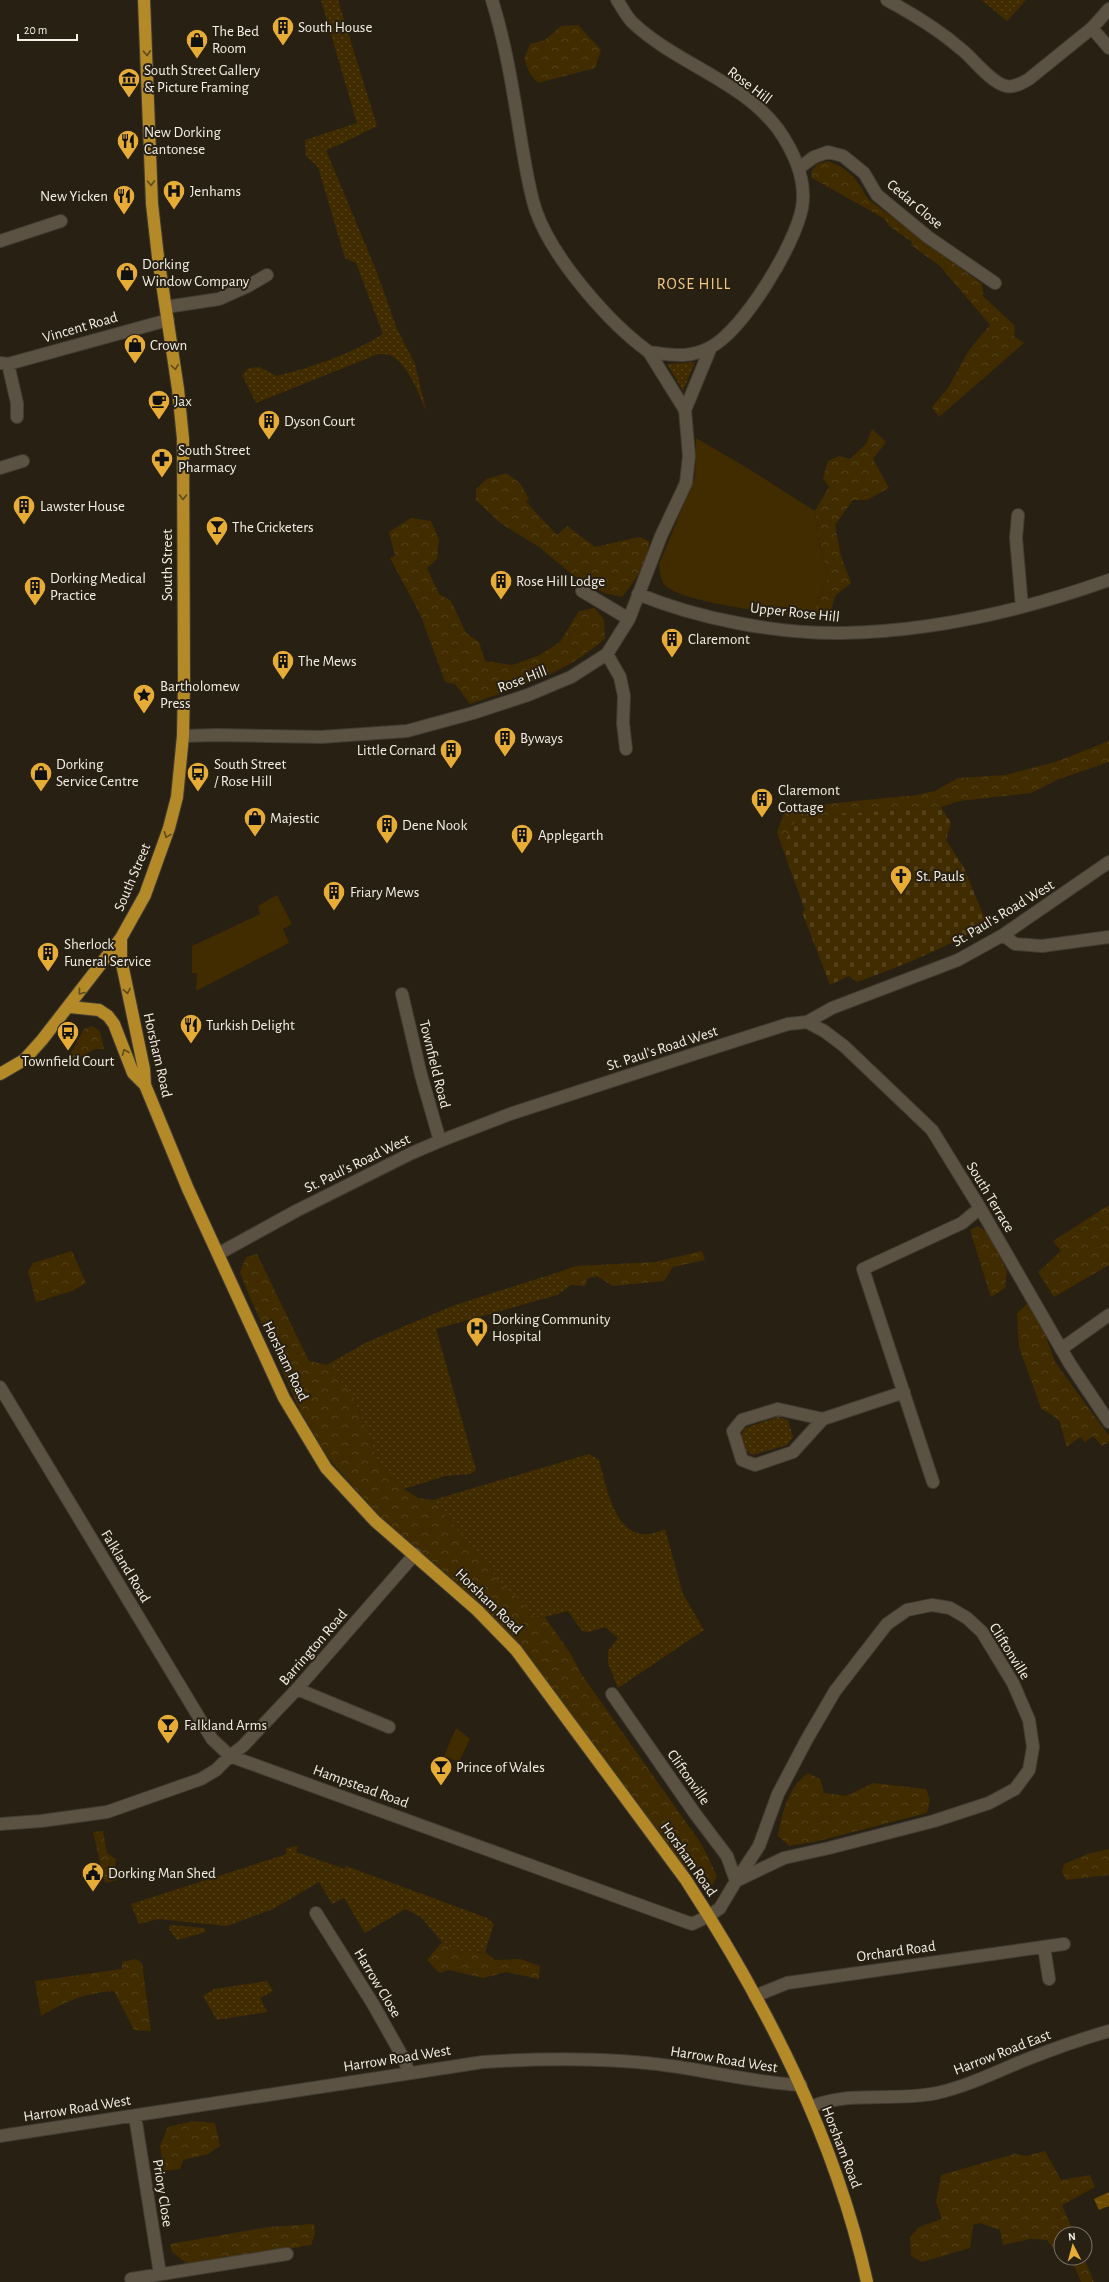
<svg xmlns="http://www.w3.org/2000/svg" width="1109" height="2282" viewBox="0 0 1109 2282" font-family="'Alegreya Sans',sans-serif">
	<defs>
		<pattern id="grass-dots" width="8" height="8" patternUnits="userSpaceOnUse"><rect width="8" height="8" fill="#412c00"/><path d="M2 2h.1M6 6h.1" fill="none" stroke="#544119" stroke-width="1.8" stroke-linecap="round"/></pattern>
		<pattern id="forest-crowns" width="20" height="18" patternUnits="userSpaceOnUse"><rect width="20" height="18" fill="#412c00"/><path d="M2 6a3 3 0 1 1 6 0M12 15a3 3 0 1 1 6 0" fill="none" stroke="#544119"/></pattern>
		<pattern id="cemetery-stones" width="16" height="16" patternUnits="userSpaceOnUse"><rect width="16" height="16" fill="#412c00"/><path d="M2 7V4a2 2 0 0 1 4 0v3zM10 15v-3a2 2 0 0 1 4 0v3z" fill="#544119"/></pattern>
		<pattern id="water-ripples" width="26" height="14" patternUnits="userSpaceOnUse"><rect width="26" height="14" fill="#6d4c00"/><path d="M2 4q2-2 4 0t4 0M15 11q2-2 4 0t4 0" fill="none" stroke="#826625"/></pattern>
	</defs>
	<rect width="100%" height="100%" fill="#272013"/>
	<path fill="url(#grass-dots)" d="M321 0H338L377 126 341 144 326 150 376 270 397 329 415 364 426 410C418 393 409 365 390 355 387 354 381 354 378 354L256 403 242 375 249 368 260 367 276 376C313 367 351 354 383 334L356 263 345 258 318 167 306 156 305 140 357 123Z
		M982 0H1026L1007 21Z
		M695 362 683 391 667 364Z
		M559 1272 571 1285 557 1295 436 1329 476 1470 471 1474 445 1476 404 1489 381 1468 353 1396 327 1365 367 1342 455 1305Z
		M778 1417 788 1420 793 1437 787 1445 753 1455 746 1451 741 1435 745 1428Z
		M589 1454 599 1460C606 1484 614 1539 650 1534 655 1533 660 1531 665 1529L683 1594 704 1630 618 1688 608 1663V1651L618 1638 605 1627 589 1632 582 1631 568 1611 545 1617 528 1614 523 1603 500 1582 433 1500Z
		M298 1846 296 1852 345 1869 346 1866 487 1918 494 1924 485 1952 461 1954 442 1942 421 1917 405 1909 365 1933 344 1898 332 1904 319 1882 273 1909 227 1926 158 1919 139 1924 131 1904 287 1854 286 1848Z
		M170 1925 204 1928 206 1932 177 1940 169 1929Z
		M267 1981 273 1991 260 1998 267 2012 217 2020 203 1996 214 1989Z"/>
	<path fill="url(#forest-crowns)" d="M578 25 601 50 595 68 538 83 530 74 524 59 530 44 545 40 561 26Z
		M828 161C851 170 856 178 868 199L982 284 983 296 1015 326 1014 336 1024 343 939 417 932 407 948 388 969 350 990 325 940 266 911 245 912 242 889 226 885 219 812 178 811 172 817 164Z
		M872 429 886 442 873 459 889 488 867 500H853L835 525 841 556 851 583 835 596 829 619 814 617 816 603 828 577 817 534 815 511 829 487 823 478 828 461 839 456 850 459 866 444Z
		M506 473 520 483 529 499 526 502 557 535 567 526 595 547 639 537 649 541C649 561 634 583 622 597L604 593 573 575 539 547 500 523 476 500V489L487 479Z
		M411 518 431 521 439 540 437 559 427 568 439 594 451 601 466 633 479 642 485 661 512 665 540 655 560 642 579 611 595 608 604 620 605 638C568 673 518 687 470 704L455 684 445 682 421 616 390 558 395 556 389 532Z
		M1109 741V762L1059 779 1031 793 960 801 941 807 798 817 782 847 777 832 786 808 916 795 935 791 958 778 1006 775 1058 761Z
		M92 1026 100 1031 104 1049H95L74 1061 68 1058 84 1029Z
		M1109 1205V1265L1054 1297 1038 1272 1061 1251 1053 1241Z
		M978 1226 988 1233 1007 1271 1005 1288 991 1297 970 1230Z
		M72 1251 86 1283 72 1291 36 1302 28 1271 33 1263Z
		M702 1251 705 1260 673 1267 664 1281 613 1286 597 1276 587 1279 585 1286 571 1285 559 1272 576 1266 655 1262Z
		M257 1254 309 1361 327 1365 353 1396 381 1468 404 1489 418 1498 433 1500 500 1582 523 1603 528 1614 545 1617 570 1653 582 1675 702 1845 717 1876 712 1885 701 1866 688 1870 680 1864 557 1696 472 1598 381 1518 328 1458 300 1411 246 1288 240 1272 246 1257Z
		M1027 1304 1041 1323 1055 1362 1109 1436V1442L1102 1446 1093 1436 1085 1442 1080 1437 1067 1447 1059 1420 1041 1408 1019 1347 1017 1313Z
		M808 1773 820 1779 824 1793 846 1796 873 1783 926 1789 930 1800 927 1813 814 1842 789 1846 778 1836C782 1813 788 1787 808 1773Z
		M103 1831 107 1853 116 1859 114 1870 117 1880 105 1883 93 1832Z
		M1109 1849V1875L1066 1880 1062 1872 1064 1864 1090 1853Z
		M442 1942 461 1954 485 1952 495 1960 520 1959 540 1966 539 1979 506 1972 483 1978 449 1970 439 1973 427 1960Z
		M136 1959 142 1963 151 2031 134 2030 114 1991C84 1993 67 2001 41 2016L35 1981 122 1969V1962Z
		M193 2121 215 2123 220 2146 208 2154 183 2160 180 2169 164 2171 160 2146 168 2127Z
		M1045 2151 1061 2180 1090 2175 1095 2187 1062 2205 1074 2234H1061V2254H1058L1047 2240 1031 2239 1003 2245 1000 2230 980 2223 973 2225 970 2248 922 2262 911 2256 910 2237 919 2227 942 2219 936 2202 941 2175 1014 2154 1026 2156Z
		M314 2224 315 2234 311 2245 216 2261 186 2263 172 2252 170 2244 268 2227Z
		M1071 2258H1084L1094 2282H1081Z"/>
	<path fill="url(#cemetery-stones)" d="M941 807 951 823 946 840 964 868 987 924C945 948 902 966 857 982L849 976 830 985 802 912 805 910 782 847 798 817Z"/>
	<path fill="#412c00" d="M696 438 749 469 815 511 817 534 828 577 816 603 814 617C786 614 680 604 664 584 660 578 660 571 659 564L695 477Z
		M277 895 292 924 283 929 289 943 196 991 197 973H192V946L260 914 258 906Z
		M456 1728 470 1739 459 1762 444 1756Z"/>
	<path fill="url(#water-ripples)" d="M1109 2192V2206L1099 2210 1094 2199Z"/>
	<g fill="none" stroke-linecap="round" stroke-linejoin="round">
		<g stroke="#423c33" stroke-width="14">
			<path id="street" d="M492 0C507 48 514 97 522 146 526 168 529 190 536 211 553 259 609 323 649 352
				M887 0C913 14 939 30 961 49 973 58 991 83 1006 86 1014 88 1022 83 1029 79L1092 28 1109 9
				M1092 28 1109 48
				M799 168 814 157 828 152 843 156 864 173 877 195 928 237 995 283
				M0 241 61 221
				M166 307 219 299 248 286 267 275
				M0 363 8 364 168 320
				M8 364 17 403V417
				M685 410 711 347
				M0 468 23 461
				M1018 515 1016 538 1022 607
				M582 591 629 619
				M638 594C698 619 778 634 843 633 932 631 1025 610 1109 580
				M607 654 620 677 624 696 623 723 626 749
				M183 736 216 735 321 737 407 731 473 713 528 695 571 677 607 654 629 619 661 536 686 483 689 456 685 410 649 352C672 355 689 359 711 347 744 329 795 245 802 208 807 179 794 152 778 129 741 80 676 64 632 22 626 16 622 7 617 0
				M1003 935 1015 944 1042 946 1109 937
				M402 994 421 1075 440 1141
				M807 1022 824 1031 844 1046 932 1130 980 1208 1070 1364 1109 1422
				M218 1254 296 1211 412 1153 440 1141 510 1114 694 1054 788 1024 807 1022 832 1008 958 960 1003 935 1109 862
				M1061 1349 1109 1315
				M0 1387 212 1739 230 1756 243 1746 297 1689 415 1554
				M778 1409 823 1419 793 1452 755 1465 742 1460 733 1431 742 1420Z
				M823 1419 904 1392
				M933 1482 863 1269 962 1223 980 1208
				M297 1689 389 1727
				M0 1824 41 1821 107 1812 201 1779 216 1770 230 1756 692 1924 709 1916 720 1908 736 1881 759 1846 778 1794 807 1739 835 1691 887 1624 907 1610 932 1605 950 1608 967 1618 982 1632 1013 1683 1029 1720 1033 1747 1029 1770 1015 1789 989 1803 934 1821 829 1848 784 1858 736 1881 727 1856 696 1815 612 1694
				M316 1913 373 2004 405 2061 408 2072
				M1044 1947 1049 1979
				M755 1996 787 1983 1064 1944
				M810 2107C853 2090 893 2102 937 2093 968 2086 996 2072 1025 2060 1053 2049 1081 2039 1109 2031
				M135 2116 160 2274
				M0 2136 483 2062C546 2058 608 2057 671 2066 715 2072 757 2083 801 2085
				M131 2279 287 2254"/>
		</g>
		<g stroke="#423c33" stroke-width="14">
			<path id="primary" d="M121 938V959L144 1069 145 1085 188 1189 284 1398 326 1468 375 1521 477 1610 516 1650 686 1880C766 2004 835 2137 867 2282
				M70 1007 99 1010 108 1016 114 1024 133 1073 145 1085
				M0 1074 24 1060 42 1040 121 938 145 895 169 828 177 797 183 736 184 681 183 439 178 389 158 257 152 204 144 0"/>
		</g>
		<use href="#street" stroke="#5b5244" stroke-width="12"/>
		<use href="#primary" stroke="#b48927" stroke-width="12"/>
	</g>
	<defs><path id="oneway-chevron" d="M-2-3.5L2.5 0L-2 3.5" fill="none" stroke-width="1.6" stroke-linecap="round" stroke-linejoin="round"/></defs>
	<g stroke="#5f4a1b">
		<use href="#oneway-chevron" transform="translate(147 53) rotate(87)"/>
		<use href="#oneway-chevron" transform="translate(151 183) rotate(89)"/>
		<use href="#oneway-chevron" transform="translate(175 367) rotate(82)"/>
		<use href="#oneway-chevron" transform="translate(183 497) rotate(90)"/>
		<use href="#oneway-chevron" transform="translate(167 835) rotate(111)"/>
		<use href="#oneway-chevron" transform="translate(127 991) rotate(79)"/>
		<use href="#oneway-chevron" transform="translate(81 992) rotate(128)"/>
		<use href="#oneway-chevron" transform="translate(125 1052) rotate(-112)"/>
	</g>
	<defs>
		<g id="building-pin" transform="scale(1.15)"><path d="M0 17L-7.5 6A9.5 9.5 0 1 1 7.5 6Z" fill="#e7ac36" stroke="#272013"/><path d="M-4-6H4V6H1V3H-1V6H-4ZM-2.5-4.3h1.7v1.8h-1.7ZM.8-4.3h1.7v1.8H.8ZM-2.5-1h1.7V.8h-1.7ZM.8-1h1.7V.8H.8Z" fill="#111"/></g>
		<g id="shop-pin" transform="scale(1.15)"><path d="M0 17L-7.5 6A9.5 9.5 0 1 1 7.5 6Z" fill="#e7ac36" stroke="#272013"/><path d="M-5-2.5h2.3a2.7 3.5 0 0 1 5.4 0H5L5.5 6h-11ZM-1.5-2.5h3a1.5 2.3 0 0 0-3 0Z" fill="#111"/></g>
		<g id="museum-pin" transform="scale(1.15)"><path d="M0 17L-7.5 6A9.5 9.5 0 1 1 7.5 6Z" fill="#e7ac36" stroke="#272013"/><path d="M0-6L6-3V-2H-6V-3ZM-5-1h2V3h-2ZM-1-1h2V3h-2ZM3-1h2V3H3ZM-6 4H6V6H-6Z" fill="#111"/></g>
		<g id="restaurant-pin" transform="scale(1.15)"><path d="M0 17L-7.5 6A9.5 9.5 0 1 1 7.5 6Z" fill="#e7ac36" stroke="#272013"/><path d="M-5-6h1v4h1v-4h1v4h1v-4h1v5L-1.5 .5V6h-2V.5L-5-1ZM5-6V6H3V1.5H1.5Q1.5-4 5-6Z" fill="#111"/></g>
		<g id="hospital-pin" transform="scale(1.15)"><path d="M0 17L-7.5 6A9.5 9.5 0 1 1 7.5 6Z" fill="#e7ac36" stroke="#272013"/><path d="M-5-5h3v3.5h4V-5h3V5h-3V1.5h-4V5h-3Z" fill="#111"/></g>
		<g id="cafe-pin" transform="scale(1.15)"><path d="M0 17L-7.5 6A9.5 9.5 0 1 1 7.5 6Z" fill="#e7ac36" stroke="#272013"/><path d="M-5.5-4.5H6V0H3Q3 3.5 0 3.5H-2.5Q-5.5 3.5-5.5 0ZM3-3.2v2h1.7v-2ZM-6 4.5H4V6H-6Z" fill="#111"/></g>
		<g id="pharmacy-pin" transform="scale(1.15)"><path d="M0 17L-7.5 6A9.5 9.5 0 1 1 7.5 6Z" fill="#e7ac36" stroke="#272013"/><path d="M-2-6h4v4h4v4h-4v4h-4v-4h-4v-4h4Z" fill="#111"/></g>
		<g id="bar-pin" transform="scale(1.15)"><path d="M0 17L-7.5 6A9.5 9.5 0 1 1 7.5 6Z" fill="#e7ac36" stroke="#272013"/><path d="M-6-5H6L.8 .8V4.5H3.5V6h-7V4.5H-.8V.8Z" fill="#111"/></g>
		<g id="sight-pin" transform="scale(1.15)"><path d="M0 17L-7.5 6A9.5 9.5 0 1 1 7.5 6Z" fill="#e7ac36" stroke="#272013"/><path d="M0-6L1.8-2.2L6-1.7L2.9 1.2L3.7 5.4L0 3.3L-3.7 5.4L-2.9 1.2L-6-1.7L-1.8-2.2Z" fill="#111"/></g>
		<g id="bus-pin" transform="scale(1.15)"><path d="M0 17L-7.5 6A9.5 9.5 0 1 1 7.5 6Z" fill="#e7ac36" stroke="#272013"/><path d="M-5-6H5V4H4V6H2V4H-2V6H-4V4H-5ZM-3.5-4V0h7V-4ZM-3.5 1.2v1.5H-2V1.2ZM2 1.2v1.5H3.5V1.2Z" fill="#111"/></g>
		<g id="church-pin" transform="scale(1.15)"><path d="M0 17L-7.5 6A9.5 9.5 0 1 1 7.5 6Z" fill="#e7ac36" stroke="#272013"/><path d="M-1.2-6h2.4v3.5h3.3v2.4h-3.3V6h-2.4V-.1h-3.3v-2.4h3.3Z" fill="#111"/></g>
		<g id="civic-pin" transform="scale(1.15)"><path d="M0 17L-7.5 6A9.5 9.5 0 1 1 7.5 6Z" fill="#e7ac36" stroke="#272013"/><path d="M-.6-6.5H3V-4.5H.6V-3L4-1V1h2V6H-6V1h2V-1L-.6-3ZM-1.2 2.5V6h2.4V2.5Z" fill="#111"/></g>
	</defs>
	<g fill-rule="evenodd">
		<use href="#building-pin" x="283" y="27"/>
		<use href="#shop-pin" x="197" y="40"/>
		<use href="#museum-pin" x="129" y="79"/>
		<use href="#restaurant-pin" x="128" y="141"/>
		<use href="#hospital-pin" x="174" y="191"/>
		<use href="#restaurant-pin" x="124" y="196"/>
		<use href="#shop-pin" x="127" y="273"/>
		<use href="#shop-pin" x="135" y="345"/>
		<use href="#cafe-pin" x="159" y="401"/>
		<use href="#building-pin" x="269" y="421"/>
		<use href="#pharmacy-pin" x="162" y="459"/>
		<use href="#building-pin" x="24" y="506"/>
		<use href="#bar-pin" x="217" y="527"/>
		<use href="#building-pin" x="501" y="581"/>
		<use href="#building-pin" x="35" y="587"/>
		<use href="#building-pin" x="672" y="639"/>
		<use href="#building-pin" x="283" y="661"/>
		<use href="#sight-pin" x="144" y="695"/>
		<use href="#building-pin" x="505" y="738"/>
		<use href="#building-pin" x="451" y="750"/>
		<use href="#shop-pin" x="41" y="773"/>
		<use href="#bus-pin" x="198" y="773"/>
		<use href="#building-pin" x="762" y="799"/>
		<use href="#shop-pin" x="255" y="818"/>
		<use href="#building-pin" x="387" y="825"/>
		<use href="#building-pin" x="522" y="835"/>
		<use href="#church-pin" x="901" y="876"/>
		<use href="#building-pin" x="334" y="892"/>
		<use href="#building-pin" x="48" y="953"/>
		<use href="#restaurant-pin" x="191" y="1025"/>
		<use href="#bus-pin" x="68" y="1032"/>
		<use href="#hospital-pin" x="477" y="1328"/>
		<use href="#bar-pin" x="168" y="1725"/>
		<use href="#bar-pin" x="441" y="1767"/>
		<use href="#civic-pin" x="93" y="1873"/>
	</g>
	<g text-anchor="middle" stroke-width="4" stroke-linejoin="round" paint-order="stroke">
		<g font-size="15" fill="#f4efe6" stroke="#272013" text-anchor="start">
			<text x="298" y="32">South House</text>
			<text x="212" y="36">The Bed<tspan x="212" dy="17">Room</tspan></text>
			<text x="144" y="75">South Street Gallery<tspan x="144" dy="17">&amp; Picture Framing</tspan></text>
			<text x="144" y="137">New Dorking<tspan x="144" dy="17">Cantonese</tspan></text>
			<text x="190" y="196">Jenhams</text>
			<text x="108" y="201" text-anchor="end">New Yicken</text>
			<text x="142" y="269">Dorking<tspan x="142" dy="17">Window Company</tspan></text>
			<text x="150" y="350">Crown</text>
			<text x="174" y="406">Jax</text>
			<text x="284" y="426">Dyson Court</text>
			<text x="178" y="455">South Street<tspan x="178" dy="17">Pharmacy</tspan></text>
			<text x="40" y="511">Lawster House</text>
			<text x="232" y="532">The Cricketers</text>
			<text x="50" y="583">Dorking Medical<tspan x="50" dy="17">Practice</tspan></text>
			<text x="516" y="586">Rose Hill Lodge</text>
			<text x="688" y="644">Claremont</text>
			<text x="298" y="666">The Mews</text>
			<text x="160" y="691">Bartholomew<tspan x="160" dy="17">Press</tspan></text>
			<text x="520" y="743">Byways</text>
			<text x="436" y="755" text-anchor="end">Little Cornard</text>
			<text x="56" y="769">Dorking<tspan x="56" dy="17">Service Centre</tspan></text>
			<text x="214" y="769">South Street<tspan x="214" dy="17">/ Rose Hill</tspan></text>
			<text x="778" y="795">Claremont<tspan x="778" dy="17">Cottage</tspan></text>
			<text x="270" y="823">Majestic</text>
			<text x="402" y="830">Dene Nook</text>
			<text x="538" y="840">Applegarth</text>
			<text x="916" y="881">St. Pauls</text>
			<text x="350" y="897">Friary Mews</text>
			<text x="64" y="949">Sherlock<tspan x="64" dy="17">Funeral Service</tspan></text>
			<text x="206" y="1030">Turkish Delight</text>
			<text x="68" y="1066" text-anchor="middle">Townfield Court</text>
			<text x="492" y="1324">Dorking Community<tspan x="492" dy="17">Hospital</tspan></text>
			<text x="184" y="1730">Falkland Arms</text>
			<text x="456" y="1772">Prince of Wales</text>
			<text x="108" y="1878">Dorking Man Shed</text>
		</g>
		<g font-size="15" fill="#f4efe6" stroke="#272013">
			<text transform="translate(750 85) rotate(37)" y="5">Rose Hill</text>
			<text transform="translate(915 204) rotate(40)" y="5">Cedar Close</text>
			<text transform="translate(80 327) rotate(-16)" y="5">Vincent Road</text>
			<text transform="translate(167 565) rotate(-90)" y="5">South Street</text>
			<text transform="translate(795 612) rotate(6)" y="5">Upper Rose Hill</text>
			<text transform="translate(522 679) rotate(-21)" y="5">Rose Hill</text>
			<text transform="translate(132 877) rotate(-67)" y="5">South Street</text>
			<text transform="translate(1003 913) rotate(-31)" y="5">St. Paul's Road West</text>
			<text transform="translate(662 1048) rotate(-18)" y="5">St. Paul's Road West</text>
			<text transform="translate(158 1055) rotate(77)" y="5">Horsham Road</text>
			<text transform="translate(435 1064) rotate(76)" y="5">Townfield Road</text>
			<text transform="translate(357 1163) rotate(-26)" y="5">St. Paul's Road West</text>
			<text transform="translate(991 1197) rotate(59)" y="5">South Terrace</text>
			<text transform="translate(286 1361) rotate(64)" y="5">Horsham Road</text>
			<text transform="translate(126 1566) rotate(59)" y="5">Falkland Road</text>
			<text transform="translate(489 1601) rotate(44)" y="5">Horsham Road</text>
			<text transform="translate(313 1647) rotate(-49)" y="5">Barrington Road</text>
			<text transform="translate(1010 1651) rotate(58)" y="5">Cliftonville</text>
			<text transform="translate(689 1777) rotate(55)" y="5">Cliftonville</text>
			<text transform="translate(361 1786) rotate(20)" y="5">Hampstead Road</text>
			<text transform="translate(689 1859) rotate(55)" y="5">Horsham Road</text>
			<text transform="translate(896 1951) rotate(-8)" y="5">Orchard Road</text>
			<text transform="translate(378 1983) rotate(59)" y="5">Harrow Close</text>
			<text transform="translate(1002 2052) rotate(-21)" y="5">Harrow Road East</text>
			<text transform="translate(397 2058) rotate(-9)" y="5">Harrow Road West</text>
			<text transform="translate(724 2059) rotate(9)" y="5">Harrow Road West</text>
			<text transform="translate(77 2108) rotate(-9)" y="5">Harrow Road West</text>
			<text transform="translate(842 2147) rotate(69)" y="5">Horsham Road</text>
			<text transform="translate(163 2193) rotate(81)" y="5">Priory Close</text>
		</g>
		<g font-size="16" letter-spacing="1" fill="#f2c983" stroke="#272013">
			<text x="694" y="289">ROSE HILL</text>
		</g>
	</g>
	<g transform="translate(1073 2246) rotate(354)"><circle r="19" fill="#272013" stroke="#797367"/>
	<path d="M0-3L7 15L0 10L-7 15Z" fill="#e7ac36"/>
	<text y="-6" font-size="11" font-weight="bold" text-anchor="middle" fill="#f4efe6">N</text>
	</g>
	<path d="M18 34v6h59v-6" fill="none" stroke="#f4efe6" stroke-width="2"/>
	<text x="24" y="34" font-size="12" fill="#f4efe6" stroke="#272013" stroke-width="3" paint-order="stroke">20 m</text>
</svg>
